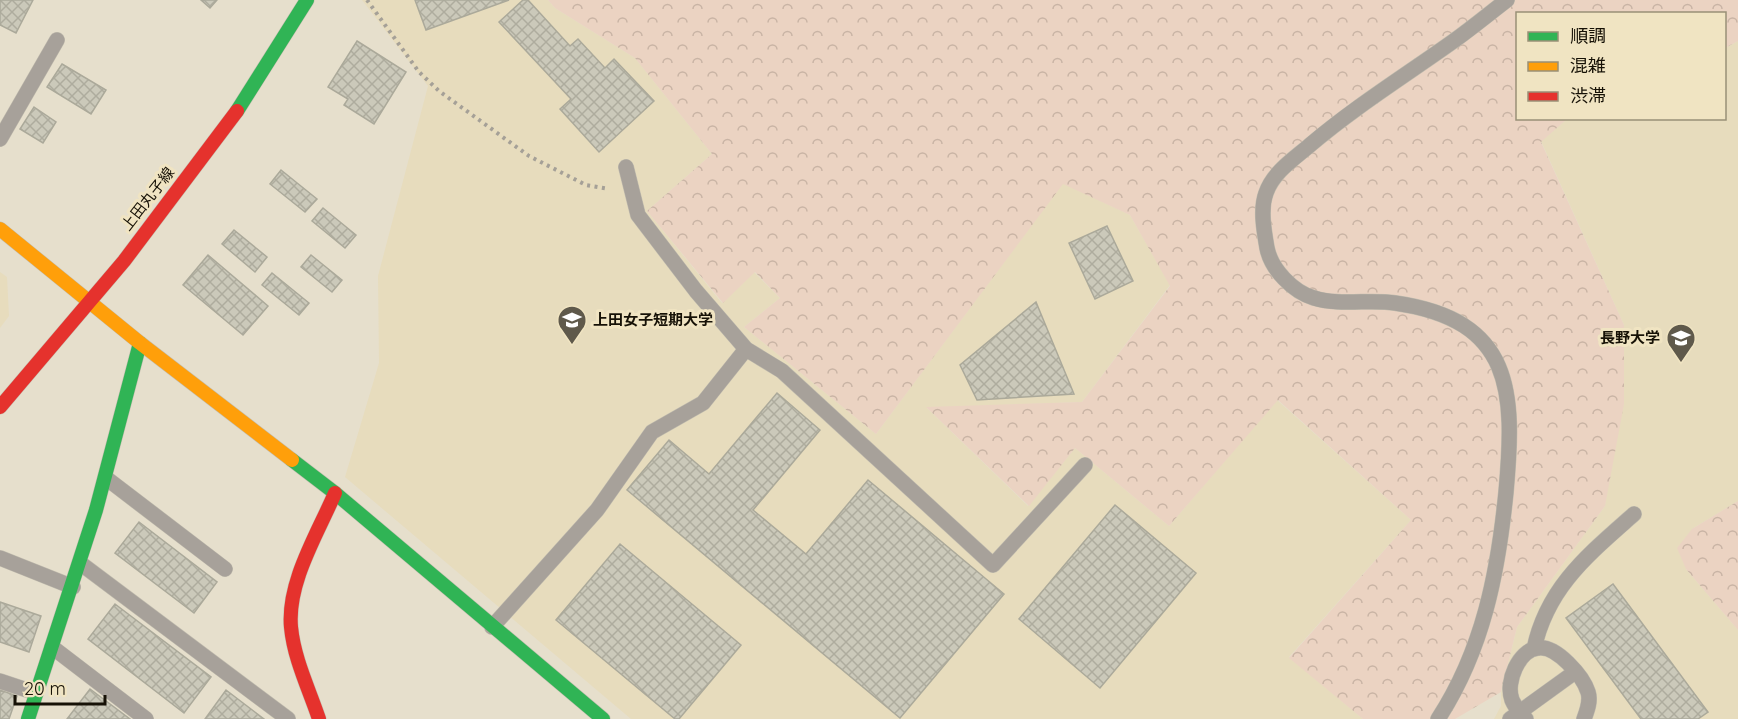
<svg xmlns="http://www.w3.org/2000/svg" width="1738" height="719" viewBox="0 0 1738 719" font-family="Quicksand,'Noto Sans JP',sans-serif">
	<defs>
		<pattern id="forest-crowns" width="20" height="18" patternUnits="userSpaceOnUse" patternTransform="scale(1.5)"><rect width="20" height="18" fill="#ebd3c2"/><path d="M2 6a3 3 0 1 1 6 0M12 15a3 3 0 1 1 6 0" fill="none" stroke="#c9b4a5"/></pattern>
		<pattern id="building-cross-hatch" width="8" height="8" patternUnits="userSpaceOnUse" patternTransform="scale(1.5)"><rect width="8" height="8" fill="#cbc9ba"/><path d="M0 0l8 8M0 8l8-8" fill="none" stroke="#aeac9e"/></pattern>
	</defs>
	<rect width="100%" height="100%" fill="#e6dfcc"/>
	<path fill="#e7dcbd" d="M362 0H548L555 8 635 58 712 154 647 211 722 303 754 272 780 298 744 327 876 434 1063 183 1130 215 1170 285 1082 402 927 408 1028 506 1075 448 1169 526 1277 400 1411 520 1289 657 1363 719H631L345 477 379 363 378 276 428 86Z
		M1738 41V501L1692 529 1686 569 1738 630V719H1494L1501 706V692L1517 627 1605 506 1624 325 1541 141 1567 119 1724 118 1725 48Z
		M0 272 7 277 9 316 0 328Z"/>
	<path fill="url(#forest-crowns)" d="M548 0H1738V41L1725 48 1724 14H1518V118L1567 119 1541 142 1624 325V404L1605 506 1517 627 1501 692 1455 719H1363L1289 658 1411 520 1278 400 1169 526 1075 448 1029 506 926 407 1082 402 1170 286 1130 215 1063 184 876 434 744 327 780 298 755 272 723 303 647 211 712 154 635 58 555 8Z
		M1738 501V630L1686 569 1677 548 1692 529Z"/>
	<path fill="url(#building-cross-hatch)" stroke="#aba99a" stroke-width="1.5" d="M0 0H33L16 33 0 25Z
		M201 0H217L210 8Z
		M415 0H509L426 30Z
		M523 0H528L570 46 578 39 605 68 614 59 654 101 599 152 560 109 571 99 499 22Z
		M357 41 406 72 374 124 344 105 348 99 328 87Z
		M62 64 106 90 91 114 47 87Z
		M34 107 56 122 43 143 20 129Z
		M281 170 317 199 305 212 270 184Z
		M323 208 356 235 345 248 312 221Z
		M1107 226 1133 281 1095 299 1069 243Z
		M234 230 267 257 255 272 222 244Z
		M208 255 268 306 243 335 183 285Z
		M311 255 342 280 332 292 301 267Z
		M272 273 309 303 299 315 262 285Z
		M1036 302 1074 394 977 400 960 365Z
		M777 393 820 430 753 510 806 554 868 480 1004 594 900 718 627 490 669 440 709 474Z
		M1115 505 1196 573 1100 688 1019 619Z
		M139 522 217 582 194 613 115 553Z
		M620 544 741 645 679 719H675L556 620Z
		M1613 584 1708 712 1698 719H1641L1566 618Z
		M0 602 41 616 29 652 0 642Z
		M115 604 211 677 184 713 88 639Z
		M90 689 130 719H67Z
		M0 690 17 696 9 719H0Z
		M226 690 264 719H205Z"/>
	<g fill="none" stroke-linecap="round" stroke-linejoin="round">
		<g stroke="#c2bdaf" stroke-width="16">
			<path id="lane" d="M0 139 57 40
				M626 167 638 215 696 291 746 349 782 371 993 565 1085 465
				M106 478 225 569
				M0 558 73 587
				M80 563 288 719
				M492 627 597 510 652 432 703 403 746 349
				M52 647 146 719
				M1534 649C1547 587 1589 554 1634 514
				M0 681 36 693
				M1438 719C1483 650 1498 573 1506 492 1515 392 1514 320 1395 303 1370 299 1339 306 1314 298 1293 292 1271 269 1267 248 1264 231 1260 209 1266 193 1273 172 1295 158 1310 145 1356 106 1406 75 1455 40 1473 27 1490 13 1507 0
				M1510 719 1575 672
				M1526 719C1521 714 1515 707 1512 700 1505 682 1519 650 1538 648 1556 645 1583 676 1588 692 1591 701 1587 711 1584 719"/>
		</g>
		<g stroke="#c2bdaf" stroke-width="15">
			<path id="fast" d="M237 111 307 0
				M292 460 335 493 603 719
				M28 719 96 510 140 343"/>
		</g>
		<g stroke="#c2bdaf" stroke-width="15">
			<path id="slow" d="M0 229 140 343 292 460"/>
		</g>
		<g stroke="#c2bdaf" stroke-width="15">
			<path id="jam" d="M0 407 124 261 237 111
				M319 719C309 689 294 659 291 627 287 582 318 533 335 493"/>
		</g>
		<path stroke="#a5a097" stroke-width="4" stroke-dasharray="3 4.5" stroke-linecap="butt" d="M367 0 419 72 439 91 529 156 586 185 609 189"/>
		<use href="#lane" stroke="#a7a19a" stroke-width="15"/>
		<use href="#fast" stroke="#30b455" stroke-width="14"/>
		<use href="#slow" stroke="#ff9f0a" stroke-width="14"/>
		<use href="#jam" stroke="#e5322d" stroke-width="14"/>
	</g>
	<defs>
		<g id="university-pin" transform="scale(1.5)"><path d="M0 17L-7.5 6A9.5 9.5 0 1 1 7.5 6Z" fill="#5f594b" stroke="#f0e4c2"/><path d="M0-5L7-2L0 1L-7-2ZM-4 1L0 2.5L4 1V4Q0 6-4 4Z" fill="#fff"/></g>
	</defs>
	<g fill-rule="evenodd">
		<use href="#university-pin" x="572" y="320"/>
		<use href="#university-pin" x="1681" y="338"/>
	</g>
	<g text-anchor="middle" stroke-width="6" stroke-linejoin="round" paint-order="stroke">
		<g font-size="15" fill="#161106" stroke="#f0e4c2">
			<text transform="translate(148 199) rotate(-52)" y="5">上田丸子線</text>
		</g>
		<g font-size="15" font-weight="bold" fill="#161106" stroke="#f0e4c2" text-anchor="start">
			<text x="593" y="325">上田女子短期大学</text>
			<text x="1660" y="343" text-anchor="end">長野大学</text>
		</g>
	</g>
	<rect x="1516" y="12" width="210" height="108" fill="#f0e4c2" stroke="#999077" stroke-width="1.5"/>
	<rect x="1528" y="32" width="30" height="9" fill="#30b455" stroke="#999077" stroke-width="1.5"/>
	<text x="1570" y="42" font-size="18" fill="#161106">順調</text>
	<rect x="1528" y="62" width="30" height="9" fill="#ff9f0a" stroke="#999077" stroke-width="1.5"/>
	<text x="1570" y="72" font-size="18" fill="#161106">混雑</text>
	<rect x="1528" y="92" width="30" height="9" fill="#e5322d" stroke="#999077" stroke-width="1.5"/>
	<text x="1570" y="102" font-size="18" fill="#161106">渋滞</text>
	<path d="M15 695v9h90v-9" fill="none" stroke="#161106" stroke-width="3"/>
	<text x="24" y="695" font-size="18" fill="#161106" stroke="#f0e4c2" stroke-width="4.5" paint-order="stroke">20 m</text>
</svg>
